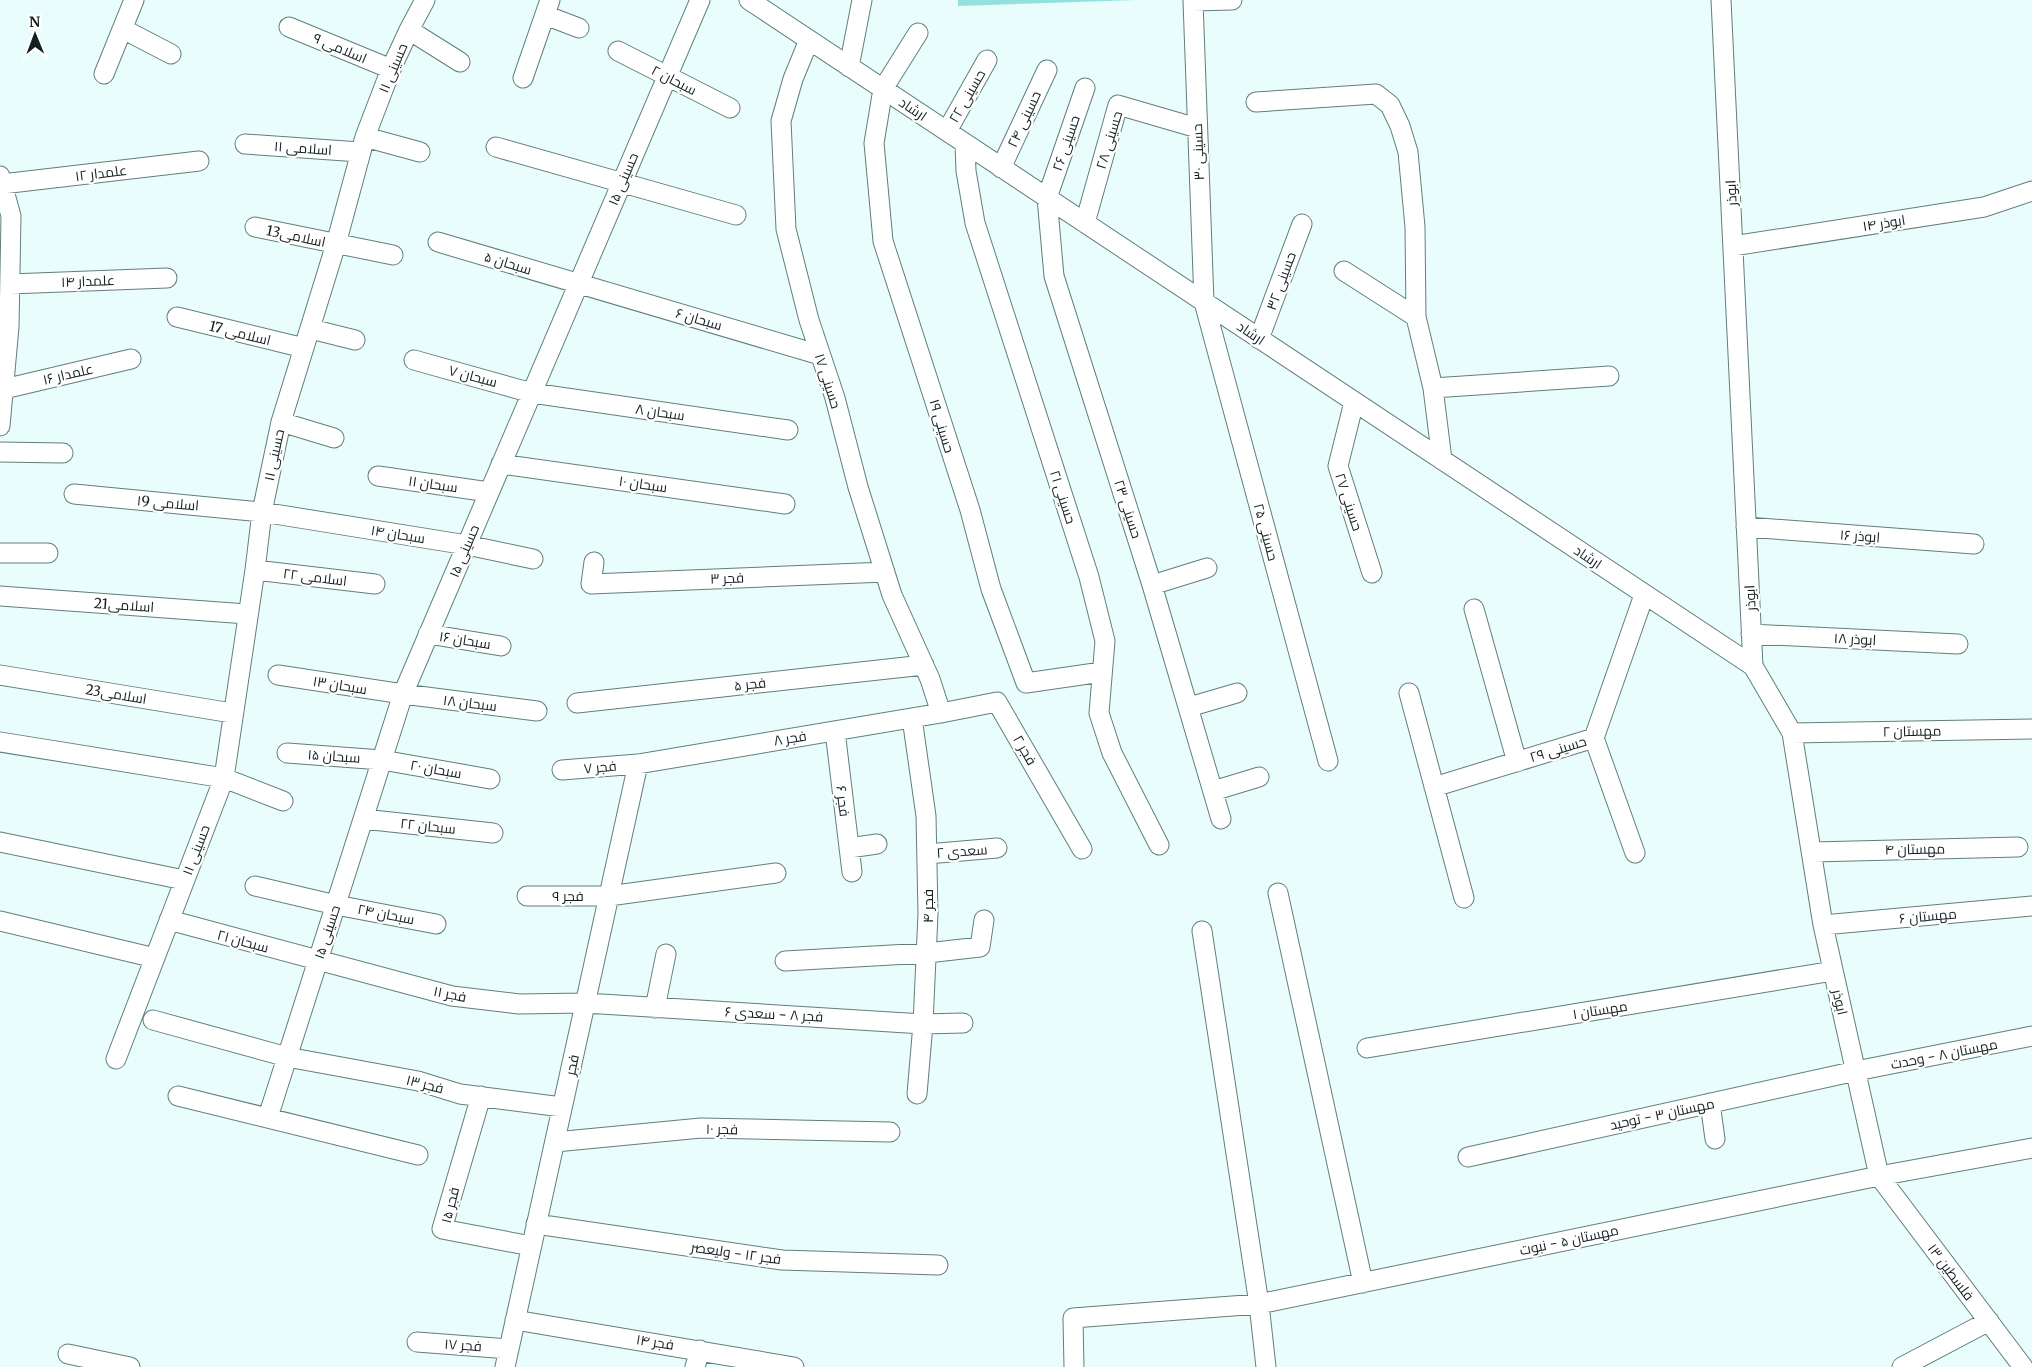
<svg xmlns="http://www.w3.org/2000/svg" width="2032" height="1367" viewBox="0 0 2032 1367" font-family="Merriweather,Cairo,serif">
	<rect width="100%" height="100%" fill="#e9fefc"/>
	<path fill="#94e0dc" d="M958 0H1137L958 6Z"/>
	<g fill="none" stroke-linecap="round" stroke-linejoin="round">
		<g stroke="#5f7f7d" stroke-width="21">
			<path id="street" d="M749 0 1753 666
				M1232 0 1193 1 1204 302 1328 761
				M1721 0 1753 666 1792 733 1823 925 1879 1176 2023 1367
				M545 15 579 28
				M289 27 391 69
				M123 29 171 54
				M409 30 460 62
				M918 33 883 89 874 143 883 241 970 510 991 589 1026 683 1102 672
				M809 40 793 79 781 121 786 229 809 320 835 398 858 487 892 595 930 679 941 713
				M618 51 730 108
				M849 67 862 0
				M104 74 134 0
				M523 78 550 0
				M1085 88 1047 198 1054 276 1152 585 1221 819
				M1256 102 1376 94 1390 105 1400 126 1408 152 1415 227 1416 317 1433 388 1442 460
				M947 131 987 60
				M365 137 420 152
				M245 144 360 152
				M965 144 966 171 975 223 1089 577 1105 641 1099 713 1112 753 1159 845
				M496 147 736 215
				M1001 168 1047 70
				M0 176 11 216 9 327 0 426
				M2 184 199 161
				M1085 223 1118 105 1197 128
				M255 227 393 255
				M438 242 820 355
				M1733 246 1984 207 2032 191
				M1344 271 1416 317
				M10 284 167 278
				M177 317 304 348
				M311 329 355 340
				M1259 339 1302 224
				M414 360 532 393 788 430
				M1433 388 1609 376
				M4 389 131 359
				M1354 402 1338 466 1372 573
				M281 422 334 438
				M0 452 63 453
				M501 464 785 504
				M378 476 489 492
				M74 494 262 512 467 545 533 559
				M1746 527 1974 544
				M0 553H48
				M594 562 591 584 885 572
				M255 570 375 584
				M1152 585 1207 568
				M0 596 247 614
				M1474 609 1517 762
				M428 634 501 646
				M1751 634 1958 644
				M0 675 232 713
				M278 675 403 694 537 711
				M1409 693 1464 898
				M577 703 924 665
				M1189 707 1237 693
				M912 718 926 816 928 914 923 1024 917 1094
				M835 731 852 872
				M1792 733 2032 729
				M1594 738 1635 853
				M0 742 224 778 283 801
				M287 753 382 760 490 779
				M562 770 638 764 941 713 997 702 1082 849
				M1434 787 1594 738 1644 595
				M1213 791 1259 777
				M363 819 493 833
				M0 842 184 880
				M849 848 877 844
				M1812 852 2018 847
				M927 854 997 848
				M255 886 336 905 436 924
				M1278 893 1363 1283
				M527 896H609L776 873
				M169 920 452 996 519 1004 585 1003 923 1024 963 1023
				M0 921 155 958
				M1823 925 2032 906
				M1202 931 1259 1304 1266 1367
				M785 961 927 953 980 947 984 920
				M655 1008 666 954
				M153 1020 287 1057 418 1081 460 1094 562 1107
				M1367 1048 1833 971
				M116 1059 224 778 255 570 262 512 281 422 336 244 365 137 391 69 409 30 425 0
				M178 1096 418 1155
				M481 1096 442 1229 531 1246
				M1710 1103 1715 1139
				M268 1117 403 694 700 0
				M555 1142 701 1128 890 1132
				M1468 1157 1856 1071 2032 1036
				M536 1224 782 1260 938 1265
				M515 1320 794 1367
				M417 1342 509 1349
				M68 1354 130 1367
				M505 1367 638 764
				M695 1367 700 1350
				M1074 1367 1073 1318 1259 1304 1879 1176 2032 1148
				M1902 1367 1989 1321"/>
		</g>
		<use href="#street" stroke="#fff" stroke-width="19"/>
	</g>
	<g text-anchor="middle" stroke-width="4.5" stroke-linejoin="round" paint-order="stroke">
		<g font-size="14" fill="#13201f" stroke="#fff">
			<text transform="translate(340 48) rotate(23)" y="5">اسلامی ۹</text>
			<text transform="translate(393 68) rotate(-67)" y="5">حسینی ۱۱</text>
			<text transform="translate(674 80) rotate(27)" y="5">سبحان ۲</text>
			<text transform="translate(967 96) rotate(-60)" y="5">حسینی ۲۲</text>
			<text transform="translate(913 109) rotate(34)" y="5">ارشاد</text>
			<text transform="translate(1024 119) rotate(-65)" y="5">حسینی ۲۴</text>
			<text transform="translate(1109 140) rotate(-73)" y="5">حسینی ۲۸</text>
			<text transform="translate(1066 143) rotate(-71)" y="5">حسینی ۲۶</text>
			<text transform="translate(303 148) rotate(4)" y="5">اسلامی ۱۱</text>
			<text transform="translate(1198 152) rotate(-92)" y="5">حسینی ۳۰</text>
			<text transform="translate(101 173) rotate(-7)" y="5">علمدار ۱۲</text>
			<text transform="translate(623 179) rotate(-67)" y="5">حسینی ۱۵</text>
			<text transform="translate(1731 193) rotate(-93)" y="5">ابوذر</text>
			<text transform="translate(1884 223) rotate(-9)" y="5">ابوذر ۱۴</text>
			<text transform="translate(296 236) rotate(12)" y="5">اسلامی13</text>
			<text transform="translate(508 263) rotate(17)" y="5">سبحان ۵</text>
			<text transform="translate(88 281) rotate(-2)" y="5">علمدار ۱۴</text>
			<text transform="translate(1281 281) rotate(-70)" y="5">حسینی ۳۲</text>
			<text transform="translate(699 319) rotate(16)" y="5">سبحان ۶</text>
			<text transform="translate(240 333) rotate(14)" y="5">اسلامی 17</text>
			<text transform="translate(1251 333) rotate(34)" y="5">ارشاد</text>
			<text transform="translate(68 374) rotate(-13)" y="5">علمدار ۱۶</text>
			<text transform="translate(473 376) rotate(15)" y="5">سبحان ۷</text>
			<text transform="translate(828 381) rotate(72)" y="5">حسینی ۱۷</text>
			<text transform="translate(660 412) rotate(8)" y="5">سبحان ۸</text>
			<text transform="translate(942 426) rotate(73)" y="5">حسینی ۱۹</text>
			<text transform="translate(274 455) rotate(-78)" y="5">حسینی ۱۱</text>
			<text transform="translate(433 484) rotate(8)" y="5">سبحان ۱۱</text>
			<text transform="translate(643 484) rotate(8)" y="5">سبحان ۱۰</text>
			<text transform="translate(1063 497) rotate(72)" y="5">حسینی ۲۱</text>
			<text transform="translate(1349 502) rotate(72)" y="5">حسینی ۲۷</text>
			<text transform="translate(168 503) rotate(5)" y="5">اسلامی ۱9</text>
			<text transform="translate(1128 509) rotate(72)" y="5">حسینی ۲۳</text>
			<text transform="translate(1266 532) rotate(75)" y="5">حسینی ۲۵</text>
			<text transform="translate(398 534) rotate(9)" y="5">سبحان ۱۴</text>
			<text transform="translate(1860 536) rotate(4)" y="5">ابوذر ۱۶</text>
			<text transform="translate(464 551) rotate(-67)" y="5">حسینی ۱۵</text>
			<text transform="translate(1588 557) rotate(34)" y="5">ارشاد</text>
			<text transform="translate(315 577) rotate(7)" y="5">اسلامی ۲۲</text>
			<text transform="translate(727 578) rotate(-2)" y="5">فجر ۳</text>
			<text transform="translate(1750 598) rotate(-93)" y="5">ابوذر</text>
			<text transform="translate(124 605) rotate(4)" y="5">اسلامی21</text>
			<text transform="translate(1855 639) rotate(3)" y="5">ابوذر ۱۸</text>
			<text transform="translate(465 640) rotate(9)" y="5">سبحان ۱۶</text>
			<text transform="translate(750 684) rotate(-6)" y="5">فجر ۵</text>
			<text transform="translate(340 685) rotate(9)" y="5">سبحان ۱۳</text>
			<text transform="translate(116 694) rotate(9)" y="5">اسلامی23</text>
			<text transform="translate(470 703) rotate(7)" y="5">سبحان ۱۸</text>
			<text transform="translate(1912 731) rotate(-1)" y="5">مهستان ۲</text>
			<text transform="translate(790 738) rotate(-9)" y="5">فجر ۸</text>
			<text transform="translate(1558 749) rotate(-17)" y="5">حسینی ۲۹</text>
			<text transform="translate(1025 750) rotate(60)" y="5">فجر ۲</text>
			<text transform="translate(334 756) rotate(4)" y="5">سبحان ۱۵</text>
			<text transform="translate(600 767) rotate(-5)" y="5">فجر ۷</text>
			<text transform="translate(436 769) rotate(10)" y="5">سبحان ۲۰</text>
			<text transform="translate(843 801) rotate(83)" y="5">فجر ۶</text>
			<text transform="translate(428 826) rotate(6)" y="5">سبحان ۲۲</text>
			<text transform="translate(1915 849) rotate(-1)" y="5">مهستان ۴</text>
			<text transform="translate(196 850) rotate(-69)" y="5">حسینی ۱۱</text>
			<text transform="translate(962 851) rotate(-4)" y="5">سعدی ۲</text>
			<text x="568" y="901">فجر ۹</text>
			<text transform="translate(928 906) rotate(-90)" y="5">فجر ۴</text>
			<text transform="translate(386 914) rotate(11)" y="5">سبحان ۲۴</text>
			<text transform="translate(1928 916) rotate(-5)" y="5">مهستان ۶</text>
			<text transform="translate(327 932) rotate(-72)" y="5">حسینی ۱۵</text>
			<text transform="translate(243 941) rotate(15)" y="5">سبحان ۲۱</text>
			<text transform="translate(450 994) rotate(11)" y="5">فجر ۱۱</text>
			<text transform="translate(1840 1002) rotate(77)" y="5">ابوذر</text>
			<text transform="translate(1600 1010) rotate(-9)" y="5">مهستان ۱</text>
			<text transform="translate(774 1014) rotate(3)" y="5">فجر ۸ - سعدی ۶</text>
			<text transform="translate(1944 1054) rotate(-11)" y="5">مهستان ۸ - وحدت</text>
			<text transform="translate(572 1065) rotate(-78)" y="5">فجر</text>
			<text transform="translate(425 1084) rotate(14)" y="5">فجر ۱۳</text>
			<text transform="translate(1662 1114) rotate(-12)" y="5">مهستان ۳ - توحید</text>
			<text transform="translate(722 1129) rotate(1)" y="5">فجر ۱۰</text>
			<text transform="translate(450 1205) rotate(-76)" y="5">فجر ۱۵</text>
			<text transform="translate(1569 1240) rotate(-12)" y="5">مهستان ۵ - نبوت</text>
			<text transform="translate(736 1253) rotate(8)" y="5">فجر ۱۲ - ولیعصر</text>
			<text transform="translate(1951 1272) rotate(53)" y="5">فلسطین ۱۳</text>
			<text transform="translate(655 1342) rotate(9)" y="5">فجر ۱۴</text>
			<text transform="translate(463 1345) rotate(4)" y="5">فجر ۱۷</text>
		</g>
	</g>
	<g transform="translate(35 35) rotate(359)" stroke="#ffffff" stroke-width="4" paint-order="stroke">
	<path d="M0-4L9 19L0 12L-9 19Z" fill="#13201f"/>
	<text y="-8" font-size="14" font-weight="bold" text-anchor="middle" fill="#13201f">N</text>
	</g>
</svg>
